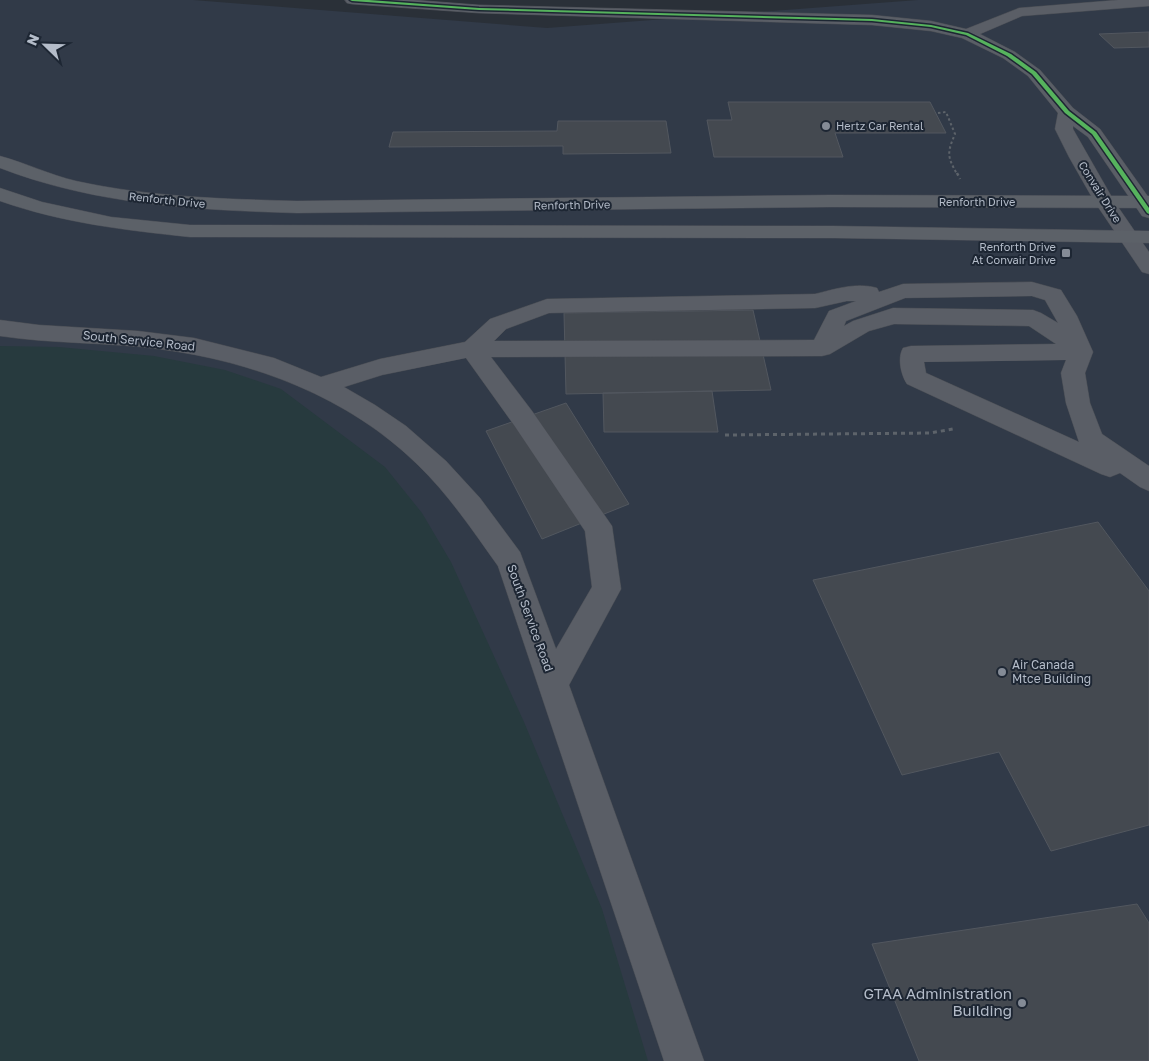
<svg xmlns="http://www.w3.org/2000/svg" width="1149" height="1061" viewBox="0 0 1149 1061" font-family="'Golos Text',sans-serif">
	<rect width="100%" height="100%" fill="#2a3038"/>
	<path fill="#313a48" d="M0 0H193L547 28 918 0H1149V1061H0Z"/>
	<path fill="#273a3e" d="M0 346 59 347 154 356 225 370 281 389 385 467 422 513 451 562 524 722 602 909 648 1061H0Z"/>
	<path fill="#444950" stroke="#52575f" d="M1149 32V47L1114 48 1099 34Z
		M728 102H930L946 133H835L843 157H714L707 120H732Z
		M558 121H666L671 153 563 154V146L389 147 393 132 557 131Z
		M753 310 771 390 566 394 564 313Z
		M712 391 718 432H604L603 393Z
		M566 403 629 504 542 539 486 431Z
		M1098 522 1149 591V825L1051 851 999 752 902 775 813 580Z
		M1137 904 1149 923V1061H919L872 944Z"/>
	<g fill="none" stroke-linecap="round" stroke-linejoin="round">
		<g stroke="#484c53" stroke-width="1">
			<path id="minor" d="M345 0H414L479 5 872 15 931 21 966 29 1019 8 1118 0H1149V6L1022 16 980 34 1015 52 1040 70 1073 108 1100 129 1149 198V218L1142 216 1088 137 1073 126V129L1114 201 1149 252V274L1142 272 1094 201 1069 157 1055 129 1058 113 1028 76 1003 58 962 38 931 31 872 25 479 13 352 4 347 3Z
				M1032 282 1061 290 1077 316 1093 352 1085 373 1090 403 1102 434 1149 466V491L1140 487 1120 473 1110 477 1101 474 907 384C901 375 897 358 903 348L911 346 1056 344 1029 326 894 324 869 331 830 354 822 356 491 357 532 411 612 526 621 589 569 685 704 1061H664L498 566C473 531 449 495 418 465 349 397 253 361 159 349 106 342 53 344 0 336V320L39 325 138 331 194 338 274 358 321 377 380 359 465 342 490 319 547 299 815 294C835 289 857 282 877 288L879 292 903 284ZM1032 296 1045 300 1058 323 1041 313 1033 310 893 308 853 321 844 326 846 321 905 298ZM847 301H856L829 311 814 340 494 341 506 329 549 313 815 308ZM466 358 514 425 585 531 592 587 556 649 520 552 480 498 446 461 406 426 375 405 344 387 382 375ZM1066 360 1061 373 1066 403 1079 442 926 373 924 362Z"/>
		</g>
		<g stroke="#484c55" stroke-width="1">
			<path id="major" d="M0 156C26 163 50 175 76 181 149 197 223 199 297 201L830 195 1149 196V208L830 207 297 213C196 210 96 205 0 168Z
				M0 188 42 202 111 217 190 225 834 226 1149 231V243L834 238 190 237C124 230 63 223 0 201Z"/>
		</g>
		<path stroke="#5d636a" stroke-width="2" stroke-dasharray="2.5 2.5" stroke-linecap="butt" d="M938 113 946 112 955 134C947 153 947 156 957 174"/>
		<path stroke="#5d636a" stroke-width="2.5" stroke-dasharray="3 3" stroke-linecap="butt" d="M957 173 960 179"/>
		<path stroke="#5d636a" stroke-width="3" stroke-dasharray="4 4" stroke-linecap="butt" d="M725 435 930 433 953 429"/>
		<use href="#minor" fill="#5a5e66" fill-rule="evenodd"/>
		<use href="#major" fill="#5c6168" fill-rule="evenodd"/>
		<g stroke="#1d2633" stroke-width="3">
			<path id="cycleway" d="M350 0H369L479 8 872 19 931 25 968 33 1011 54 1036 72 1069 111 1096 132 1149 208V214L1147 213 1092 134 1065 113 1032 74 1007 56 966 35 931 27 872 21 479 10 352 1Z"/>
		</g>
		<use href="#cycleway" fill="#56b35d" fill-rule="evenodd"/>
	</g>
	<g fill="#848b96" stroke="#1d2633" stroke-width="2">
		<circle cx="826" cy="126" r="5"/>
		<rect x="1061" y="248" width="10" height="10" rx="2.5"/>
		<circle cx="1002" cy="672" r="5"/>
		<circle cx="1022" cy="1003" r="5"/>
	</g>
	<g text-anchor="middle" stroke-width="4" stroke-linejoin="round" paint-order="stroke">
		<g font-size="11" fill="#b4bcc9" stroke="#1d2633" text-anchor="start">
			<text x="836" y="130">Hertz Car Rental</text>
			<text x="1056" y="251" text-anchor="end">Renforth Drive<tspan x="1056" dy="13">At Convair Drive</tspan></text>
		</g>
		<g font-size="11" fill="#b4bcc9" stroke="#1d2633">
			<text transform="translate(1100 192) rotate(58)" y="4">Convair Drive</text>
			<text transform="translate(167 200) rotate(6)" y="4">Renforth Drive</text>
			<text x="977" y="206">Renforth Drive</text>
			<text transform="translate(572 205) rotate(-1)" y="4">Renforth Drive</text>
		</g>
		<g font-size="12" fill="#b4bcc9" stroke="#1d2633">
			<text transform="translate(139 341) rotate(6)" y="4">South Service Road</text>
			<text transform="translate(530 618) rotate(70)" y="4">South Service Road</text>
		</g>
		<g font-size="12" fill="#b4bcc9" stroke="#1d2633" text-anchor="start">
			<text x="1012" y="669">Air Canada<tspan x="1012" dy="14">Mtce Building</tspan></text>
		</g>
		<g font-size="15" fill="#b4bcc9" stroke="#1d2633" text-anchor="end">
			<text x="1012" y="999">GTAA Administration<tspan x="1012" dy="17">Building</tspan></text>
		</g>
	</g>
	<g transform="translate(45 45) rotate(293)" stroke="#1d2633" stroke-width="4" paint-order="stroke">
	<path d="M0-4L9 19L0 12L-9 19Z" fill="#b4bcc9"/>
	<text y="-8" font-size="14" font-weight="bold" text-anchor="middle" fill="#b4bcc9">N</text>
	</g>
</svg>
